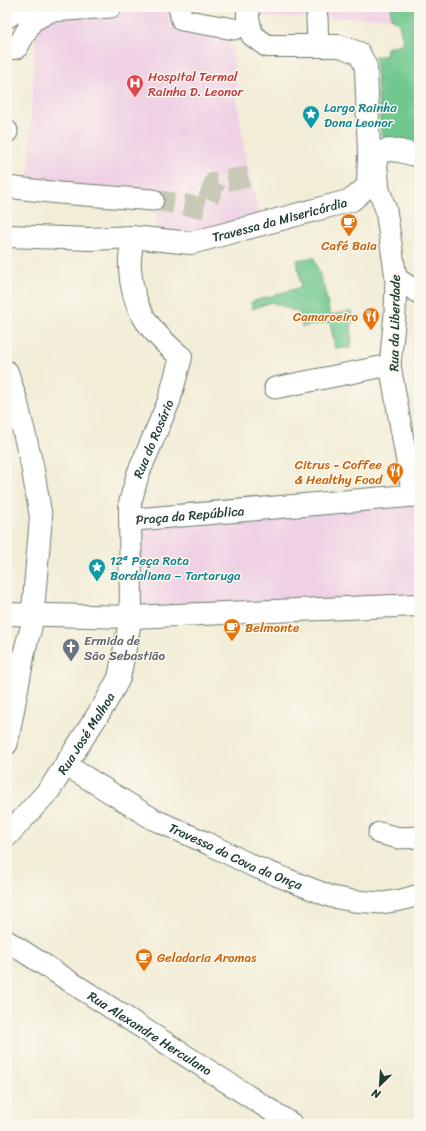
<svg xmlns="http://www.w3.org/2000/svg" width="426" height="1131" viewBox="0 0 426 1131" font-family="Sriracha,sans-serif">
	<rect width="100%" height="100%" fill="#fbf7ec"/>
	<filter id="ink" filterUnits="userSpaceOnUse"><feTurbulence type="fractalNoise" baseFrequency=".025" numOctaves="2"/><feDisplacementMap in="SourceGraphic" scale="8" xChannelSelector="R" yChannelSelector="G"/><feConvolveMatrix kernelMatrix="1 2 1 2 8 2 1 2 1" color-interpolation-filters="sRGB"/></filter>
	<filter id="wash" filterUnits="userSpaceOnUse"><feTurbulence type="fractalNoise" baseFrequency=".012" numOctaves="4" result="noise"/><feDisplacementMap in="SourceGraphic" scale="16" xChannelSelector="R" yChannelSelector="G"/><feGaussianBlur stdDeviation="0.9" result="paint"/><feColorMatrix in="noise" values="0 0 0 0 0 0 0 0 0 0 0 0 0 0 0 0 0 1.4 0 .05"/><feComposite in="paint" operator="in"/></filter>
	<g filter="url(#wash)">
		<rect width="100%" height="100%" fill="#f2edd7"/>
		<path fill="#efd0e5" d="M164 7H177L230 31 239 113 244 150 262 224 215 236 157 231 153 197 29 180 31 116 36 20Z
			M263 7H391V18L263 17Z
			M419 500V600L138 611 137 525Z"/>
		<path fill="#70c88e" stroke="#488261" d="M391 7H419V145H382L375 56H386L387 48 404 43 398 22 391 18Z
			M314 257 325 291 330 315 352 311 351 348H335L330 322 302 327 298 312 271 302 252 309 251 302 301 287 297 260Z"/>
	</g>
	<g filter="url(#ink)">
		<g fill="none" stroke-linecap="round" stroke-linejoin="round">
			<path stroke="#c8cab6" stroke-width="21" stroke-dasharray="21 10" stroke-linecap="butt" d="M153 200 205 208 215 182 253 176"/>
			<g stroke="#697b6d" stroke-width="23">
				<g id="pedestrian">
					<path d="M179 7 182 20 234 29"/>
					<path d="M317 17 318 46"/>
					<path d="M7 49 17 48 32 21 51 11 111 7"/>
					<path d="M7 132V131"/>
					<path d="M376 159 379 190 386 210 396 278 395 314 390 365 413 496"/>
					<path d="M7 187 59 193 153 200"/>
					<path d="M396 278 419 293"/>
					<path d="M275 388 390 365"/>
					<path d="M7 744 25 649 31 628 32 613"/>
					<path id="s1" d="M66 765 153 819 209 844 253 866 332 897 354 901 382 903 401 900 419 895"/>
					<path d="M379 833 399 838 419 837"/>
					<path id="s2" d="M7 941 292 1124"/>
				</g>
			</g>
			<g stroke="#697b6d" stroke-width="24">
				<g id="minor">
					<path d="M7 17 23 7"/>
					<path d="M369 154 389 150 400 151 419 156"/>
					<path id="s3" d="M7 236 90 239 132 237 191 243 352 200 368 186 369 154 366 67 359 53 339 46H267L252 35 248 18V7"/>
					<path d="M7 372 16 400 32 465 41 517 34 599 32 613"/>
					<path id="s4" d="M130 520 419 495"/>
					<path d="M7 614 131 617 419 605"/>
					<path id="s5" d="M7 836 50 789 106 702 119 678 131 617 130 503 138 474 169 401 181 357C150 331 132 310 130 268 129 258 132 247 132 237"/>
				</g>
			</g>
			<use href="#pedestrian" stroke="#fff" stroke-width="21"/>
			<use href="#minor" stroke="#fff" stroke-width="22"/>
		</g>
	</g>
	<defs>
		<g id="hospital-pin" transform="scale(0.9)"><path d="M0 17L-7.5 6A9.5 9.5 0 1 1 7.5 6Z" fill="#e0444e" stroke="#fbf7ec"/><path d="M-5-5h3v3.5h4V-5h3V5h-3V1.5h-4V5h-3Z" fill="#fff"/></g>
		<g id="sight-pin" transform="scale(0.9)"><path d="M0 17L-7.5 6A9.5 9.5 0 1 1 7.5 6Z" fill="#0f9aa8" stroke="#fbf7ec"/><path d="M0-6L1.8-2.2L6-1.7L2.9 1.2L3.7 5.4L0 3.3L-3.7 5.4L-2.9 1.2L-6-1.7L-1.8-2.2Z" fill="#fff"/></g>
		<g id="cafe-pin" transform="scale(0.9)"><path d="M0 17L-7.5 6A9.5 9.5 0 1 1 7.5 6Z" fill="#e8710a" stroke="#fbf7ec"/><path d="M-5.5-4.5H6V0H3Q3 3.5 0 3.5H-2.5Q-5.5 3.5-5.5 0ZM3-3.2v2h1.7v-2ZM-6 4.5H4V6H-6Z" fill="#fff"/></g>
		<g id="restaurant-pin" transform="scale(0.9)"><path d="M0 17L-7.5 6A9.5 9.5 0 1 1 7.5 6Z" fill="#e8710a" stroke="#fbf7ec"/><path d="M-5-6h1v4h1v-4h1v4h1v-4h1v5L-1.5 .5V6h-2V.5L-5-1ZM5-6V6H3V1.5H1.5Q1.5-4 5-6Z" fill="#fff"/></g>
		<g id="church-pin" transform="scale(0.9)"><path d="M0 17L-7.5 6A9.5 9.5 0 1 1 7.5 6Z" fill="#6b7280" stroke="#fbf7ec"/><path d="M-1.2-6h2.4v3.5h3.3v2.4h-3.3V6h-2.4V-.1h-3.3v-2.4h3.3Z" fill="#fff"/></g>
	</defs>
	<g fill-rule="evenodd">
		<use href="#hospital-pin" x="135" y="83"/>
		<use href="#sight-pin" x="311" y="114"/>
		<use href="#cafe-pin" x="349" y="222"/>
		<use href="#restaurant-pin" x="371" y="316"/>
		<use href="#restaurant-pin" x="395" y="471"/>
		<use href="#sight-pin" x="97" y="567"/>
		<use href="#cafe-pin" x="232" y="627"/>
		<use href="#church-pin" x="71" y="647"/>
		<use href="#cafe-pin" x="144" y="957"/>
	</g>
	<g text-anchor="middle" stroke-width="3" stroke-linejoin="round" paint-order="stroke">
		<g font-size="13" fill="#be3a42" stroke="#fbf7ec" text-anchor="start">
			<text x="148" y="81">Hospital Termal<tspan x="148" dy="15">Rainha D. Leonor</tspan></text>
		</g>
		<g font-size="13" fill="#0d838f" stroke="#fbf7ec" text-anchor="start">
			<text x="324" y="112">Largo Rainha<tspan x="324" dy="15">Dona Leonor</tspan></text>
			<text x="110" y="565">12ª Peça Rota<tspan x="110" dy="15">Bordaliana – Tartaruga</tspan></text>
		</g>
		<g font-size="13" fill="#1f3d34" stroke="#fbf7ec">
			<text dy="5" stroke="none"><textPath href="#s3" startOffset="276">Travessa da Misericórdia</textPath></text>
			<text transform="translate(394 323) rotate(-89)" y="5">Rua da Liberdade</text>
			<text dy="5" stroke="none"><textPath href="#s5" startOffset="439">Rua do Rosário</textPath></text>
			<text dy="5" stroke="none"><textPath href="#s4" startOffset="60">Praça da República</textPath></text>
			<text dy="5" stroke="none"><textPath href="#s5" startOffset="130">Rua José Malhoa</textPath></text>
			<text dy="5" stroke="none"><textPath href="#s1" startOffset="193">Travessa da Cova da Onça</textPath></text>
			<text dy="5" stroke="none"><textPath href="#s2" startOffset="170">Rua Alexandre Herculano</textPath></text>
		</g>
		<g font-size="13" fill="#c56008" stroke="#fbf7ec" text-anchor="end">
			<text x="349" y="250" text-anchor="middle">Café Baia</text>
			<text x="358" y="321">Camaroeiro</text>
			<text x="382" y="469">Citrus - Coffee<tspan x="382" dy="15">&amp; Healthy Food</tspan></text>
			<text x="245" y="632" text-anchor="start">Belmonte</text>
			<text x="157" y="962" text-anchor="start">Geladaria Aromas</text>
		</g>
		<g font-size="13" fill="#5b616d" stroke="#fbf7ec" text-anchor="start">
			<text x="84" y="645">Ermida de<tspan x="84" dy="15">São Sebastião</tspan></text>
		</g>
	</g>
	<rect width="426" height="1131" fill="none" stroke="#fbf7ec" stroke-width="24"/>
	<g transform="translate(380 1085) rotate(205)" stroke="#fbf7ec" stroke-width="3" paint-order="stroke">
	<path d="M0-3L7 15L0 10L-7 15Z" fill="#1f3d34"/>
	<text y="-6" font-size="11" font-weight="bold" text-anchor="middle" fill="#1f3d34">N</text>
	</g>
</svg>
